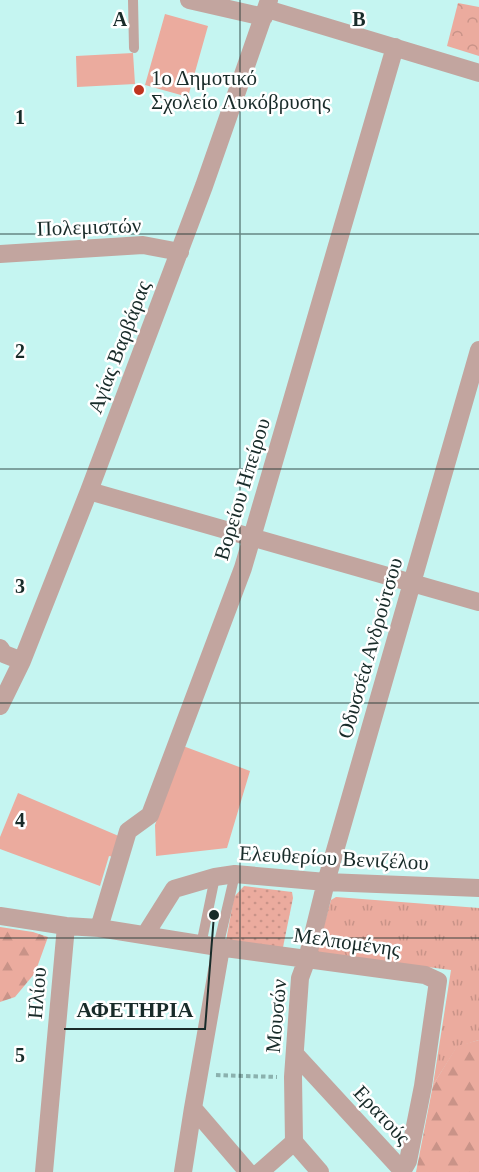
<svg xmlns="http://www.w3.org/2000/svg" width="479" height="1172" viewBox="0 0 479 1172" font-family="Georgia,serif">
	<defs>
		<pattern id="grass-tufts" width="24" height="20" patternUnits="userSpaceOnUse" patternTransform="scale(1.5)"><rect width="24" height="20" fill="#ebab9e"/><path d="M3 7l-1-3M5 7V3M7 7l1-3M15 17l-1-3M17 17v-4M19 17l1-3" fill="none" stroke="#c99388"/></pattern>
		<pattern id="forest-firs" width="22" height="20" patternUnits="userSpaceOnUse" patternTransform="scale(1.5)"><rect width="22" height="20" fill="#ebab9e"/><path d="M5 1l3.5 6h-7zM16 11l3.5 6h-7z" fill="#c99388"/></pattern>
		<pattern id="park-crowns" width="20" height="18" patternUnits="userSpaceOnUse" patternTransform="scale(1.5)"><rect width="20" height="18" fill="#ebab9e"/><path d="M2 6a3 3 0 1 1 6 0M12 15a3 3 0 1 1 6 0" fill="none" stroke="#c99388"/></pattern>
		<pattern id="garden-dots" width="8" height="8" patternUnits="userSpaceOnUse" patternTransform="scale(1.5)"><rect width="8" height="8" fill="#ebab9e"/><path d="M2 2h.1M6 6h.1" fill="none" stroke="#c99388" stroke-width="1.8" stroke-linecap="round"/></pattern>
	</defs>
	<rect width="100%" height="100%" fill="#c5f5f1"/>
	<path fill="url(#grass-tufts)" d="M336 897 479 908V1040L457 1047 433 1085 451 970 316 953 331 900Z"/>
	<path fill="url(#forest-firs)" d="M0 927 33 932 48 937 35 973 15 997 0 1002Z
		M479 1040V1172H416L433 1085 457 1046Z"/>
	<path fill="url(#park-crowns)" d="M458 3 479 7V56L447 46Z"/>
	<path fill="url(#garden-dots)" d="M244 886 292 892 293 898 282 952 226 941 234 897Z"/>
	<path fill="#ebab9e" d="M165 14 208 26 188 97 145 85Z
		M133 53 135 84 77 87 76 56Z
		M183 746 250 771 227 848 156 856 155 825Z
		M18 793 121 837 113 857 109 856 100 886 0 849V837Z"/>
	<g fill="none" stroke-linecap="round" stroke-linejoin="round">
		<path stroke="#8bb1ae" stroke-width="4" stroke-dasharray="4.5 3" stroke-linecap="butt" d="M216 1075 277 1077"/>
		<path stroke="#c2a59f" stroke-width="10" d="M133 0 134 48
			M201 945 215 877
			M218 947 235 874"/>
		<path stroke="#c2a59f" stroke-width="18" d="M189 0 264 17
			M267 9 479 73
			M0 254 143 245 180 252
			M89 491 479 602
			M0 648 4 654 22 661
			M0 706 22 661 89 491 204 186 269 0
			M0 916 66 926 99 928 218 947 425 975 438 981 423 1086 408 1161 404 1168 399 1167 295 1054
			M99 928 128 831 150 815 243 568 395 47
			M145 935 174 889 215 877 235 874 326 882 479 888
			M221 948 193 1108 248 1172
			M44 1172 66 926
			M183 1172 193 1108
			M260 1172 294 1142
			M320 1172 294 1142 293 1077 300 978 307 959 326 882 479 350"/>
	</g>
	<path fill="none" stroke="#182b29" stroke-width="1.5" stroke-opacity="0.55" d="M240 0V1172M0 234H479M0 469H479M0 703H479M0 938H479"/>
	<circle fill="#c03420" stroke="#fff" stroke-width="2" cx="139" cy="90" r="6"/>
	<g text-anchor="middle" stroke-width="5" stroke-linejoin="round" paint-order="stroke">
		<g font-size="21" fill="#182b29" stroke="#fff" text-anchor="start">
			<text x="151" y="85">1ο Δημοτικό<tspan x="151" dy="24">Σχολείο Λυκόβρυσης</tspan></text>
		</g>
		<g font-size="21" fill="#182b29" stroke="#fff">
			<text transform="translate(89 227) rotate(-2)" y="7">Πολεμιστών</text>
			<text transform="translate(119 347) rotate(-69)" y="7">Αγίας Βαρβάρας</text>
			<text transform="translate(242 489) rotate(-73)" y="7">Βορείου Ηπείρου</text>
			<text transform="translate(370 648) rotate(-74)" y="7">Οδυσσέα Ανδρούτσου</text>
			<text transform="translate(334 858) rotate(3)" y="7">Ελευθερίου Βενιζέλου</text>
			<text transform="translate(347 942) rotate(8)" y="7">Μελπομένης</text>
			<text transform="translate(37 993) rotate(-85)" y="7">Ηλίου</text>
			<text transform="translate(276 1016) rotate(-85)" y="7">Μουσών</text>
			<text transform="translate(382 1115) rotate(47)" y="7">Ερατούς</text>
		</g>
	</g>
	<g font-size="20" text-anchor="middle" font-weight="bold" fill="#182b29" stroke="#fff" stroke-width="5" stroke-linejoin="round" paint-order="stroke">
		<text x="120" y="26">A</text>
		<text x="359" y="26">B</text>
		<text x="20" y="124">1</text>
		<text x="20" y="358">2</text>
		<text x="20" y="593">3</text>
		<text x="20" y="827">4</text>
		<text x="20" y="1062">5</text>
	</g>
	<path fill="none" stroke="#182b29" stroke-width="2" d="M214 915L205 1029H64"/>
	<circle fill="#182b29" stroke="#fff" stroke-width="2" cx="214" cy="915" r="6"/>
	<g font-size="22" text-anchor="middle" font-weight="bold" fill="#182b29" stroke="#fff" stroke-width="5" stroke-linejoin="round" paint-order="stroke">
		<text x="135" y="1017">ΑΦΕΤΗΡΙΑ</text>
	</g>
</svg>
